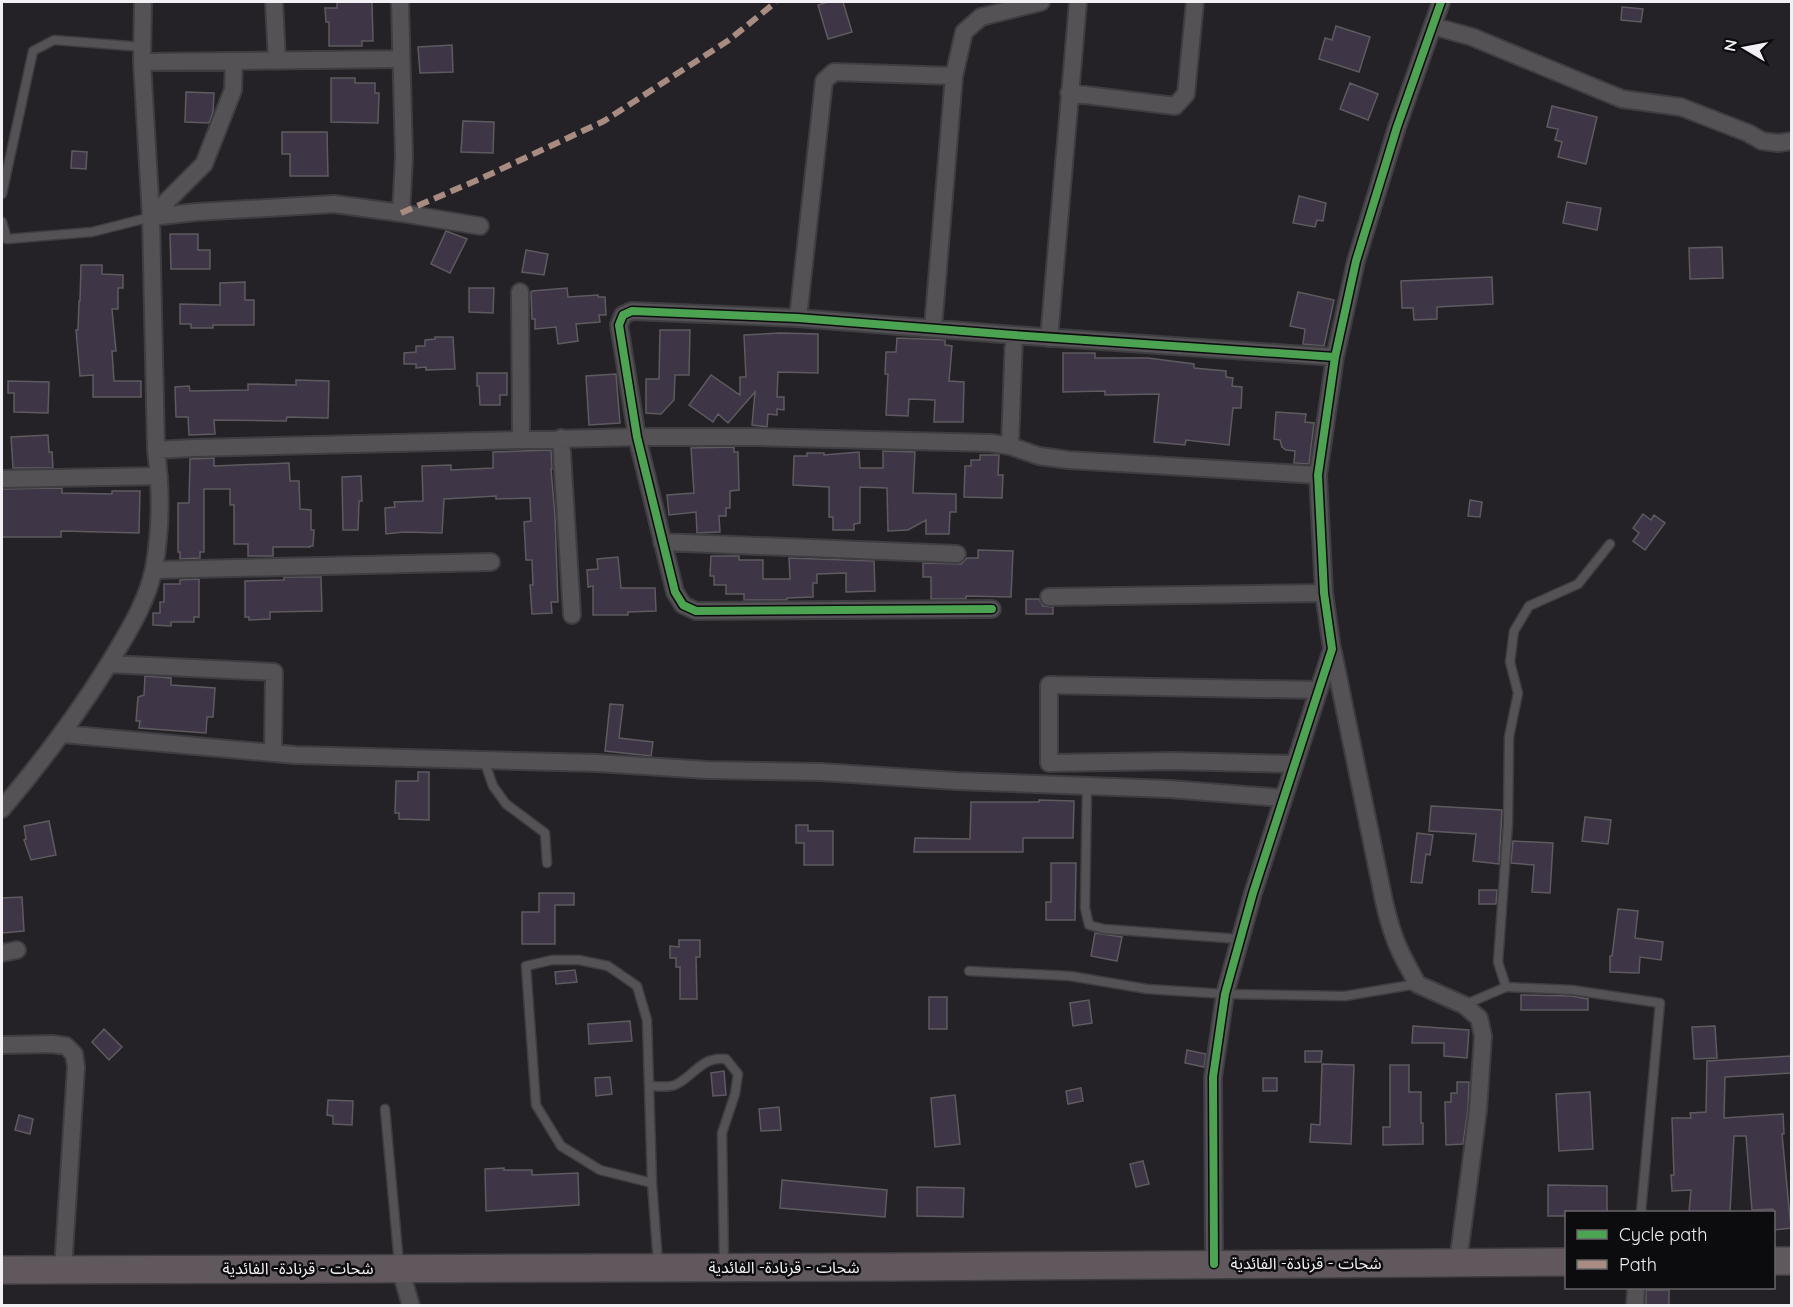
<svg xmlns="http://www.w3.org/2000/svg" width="1793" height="1307" viewBox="0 0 1793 1307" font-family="Quicksand,'Noto Sans Arabic',sans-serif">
	<rect width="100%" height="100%" fill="#242226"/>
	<path fill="#3e3546" stroke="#5d5b5f" stroke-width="1.5" d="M337 2H372L373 41H362V46H329V22H326L325 8H337Z
		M828 2H843L852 32 828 39 818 5Z
		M1622 7 1643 9 1641 22 1621 20Z
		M1336 26 1370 37 1359 72 1319 59 1325 38 1332 40Z
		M452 45 453 72 420 73 418 47Z
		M331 78H355V83H375V93H379L378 123 331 122Z
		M1350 83 1378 94 1368 120 1340 109Z
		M186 92 214 93 213 112 209 123 185 122Z
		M1552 106 1597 117 1586 164 1558 157 1562 142 1555 140 1558 129 1547 127Z
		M463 121 494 122 493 153 461 152Z
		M282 132H327L328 176H290V154H282Z
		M72 151 87 152 86 169 71 168Z
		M1299 196 1326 203 1323 221 1317 220 1315 227 1293 223Z
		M1567 202 1601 208 1597 230 1563 223Z
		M446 231 467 239 450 273 431 264Z
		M170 234H198V250H210V269H171Z
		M1722 247 1723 278 1690 279 1689 248Z
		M526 250 548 254 544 275 522 272Z
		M81 265H102V274L123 275V288H118V309H112L116 351H112L114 381H141V397H93V375L80 376 76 330H78L79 301H80Z
		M1492 277 1493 304 1437 307V319L1414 320 1413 308H1402L1401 281Z
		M245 282V300H254V325H213V328H191V324H180V304L220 305V283Z
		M469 288H494L493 313 469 312Z
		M567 288 568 297 598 295V297H605L606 315H599L600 322 576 324 578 341 558 344 556 327 535 329V319H532L531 292 532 291Z
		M1298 292 1334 300 1324 346 1303 344 1305 329 1290 326Z
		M660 330H690L689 375H675L674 400 661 414 646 413V379H659Z
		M780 333 818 334V373L778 372 777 397H784V410L777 409V415L768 414 767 427 752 425 755 392 728 423 718 414 713 422 689 405 711 375 740 395V377H746L744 335Z
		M435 337H453L455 369 426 370V367L416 368V364H404V353L416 352V346H425V340L435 339Z
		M897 338 945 340V345L952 346 949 381 964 382 963 422H934L935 400 909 399 908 416 886 415 888 374H885L886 352H896Z
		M1063 353H1095V358H1148L1194 364V368L1226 371V377L1233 378 1232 386 1242 387 1241 408H1233L1229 445 1186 440 1185 445 1154 442 1159 394 1105 395V391L1063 392Z
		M477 373H507V395H500V405H480L479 386H477Z
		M616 374 620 423 589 425 586 376Z
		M296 380 329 381 328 418 287 417 286 421 214 420 215 434 189 435 188 417H176L175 387 189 386 190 391 248 390V384L296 385Z
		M8 381 49 382 48 413 14 412V393H8Z
		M1276 412 1306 414 1305 422 1314 423 1309 464 1294 463 1295 451 1286 450 1282 447 1280 440 1274 439Z
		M48 435 49 452H52L53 468H13L11 437Z
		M734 447V452H738L739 490 730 491V508H726V516H719L720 532 697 533 696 512 669 515 667 495 694 493 691 448Z
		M551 450 552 469H551L555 516 558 602H551L552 613 532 614 530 585H533L532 560H526L524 522 531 521 530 498 496 499V496L444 499 442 533 404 532 386 534 385 508 395 507 394 502 423 501 422 466 451 465V470L493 468V452Z
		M883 451 915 452 913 493 956 494V512H950L949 534H926V520L908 530 888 531 887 488 860 487V523L854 524V530H833V517H829V487L793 485 794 456H807V453H824V455L859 452 860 468H883Z
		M980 455H999L998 475H1003L1002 498 964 497 965 466H971V460H980Z
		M214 458V466L289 463 290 481H299L300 509 311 510V530H314L313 546H310V547H273V556H248V544H234V505H230V489H204V552H200V558L180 559V552H178V503H189L190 459Z
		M361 476 362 501H359L358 530H343L342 477Z
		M62 488V493L112 494V491H140L139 533 61 531V537H2V489Z
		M1470 500 1482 502 1480 517 1468 516Z
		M1643 514 1651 520 1654 515 1665 523 1645 550 1633 541 1639 533 1633 528Z
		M978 550 1013 551 1011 597 966 596V599H931V577H923V563L961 564 967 558H978Z
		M711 556H739V560H763V579H790L789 558 874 561 875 591 846 592V573L817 574V583H813V597L787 598V600H744V594H726V585H714V576H710Z
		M618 557 621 588H655L656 611 628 612V615H593V586L588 587 587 570 598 569 597 559Z
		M284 577H321L322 611 270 612V619L249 620V617H245V581L284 580Z
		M199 579V617H194V622H171V626L153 625V613H160V602H164V584H180V580Z
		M1026 599H1039L1043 606 1053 607V614H1026Z
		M145 676 171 678V685L215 688 213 717H207L206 733 139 728 140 721H136L138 697 144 695Z
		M610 704 623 705 619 738 653 742 651 756 605 751Z
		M418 772H429V820L399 819V813H395L396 781H418Z
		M1039 800 1074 801 1073 838H1023V852H914L915 838 970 839 971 802H1039Z
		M1431 806 1502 810 1499 864 1473 861 1476 834 1429 831Z
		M1585 817 1611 820 1608 844 1582 841Z
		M49 821 56 855 31 860 24 840 26 839 24 826Z
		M796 825H808V831H833V865H804V843H796Z
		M1417 833 1433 835 1430 855 1426 854 1422 883 1411 882Z
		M1513 841 1553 843 1550 893 1532 892 1534 865 1511 863Z
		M1051 863H1076L1075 920H1046V902H1051Z
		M1479 890H1497L1496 904H1479Z
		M539 893H574V905H555V944H522V912H539Z
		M22 897 24 931 2 933V898Z
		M1618 909 1638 911 1635 938 1663 942 1661 960 1640 957 1639 973 1610 972V956H1612Z
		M1095 933 1122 937 1117 961 1091 956Z
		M679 940H700V957H696L697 999H680V967H676V958H670V946L679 947Z
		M575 970 577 982 556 984 555 972Z
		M1521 995 1571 996 1588 999V1010H1521Z
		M929 997H947V1029H929Z
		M1089 1000 1092 1023 1073 1026 1070 1003Z
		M630 1021 632 1041 589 1044 588 1024Z
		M1413 1026 1469 1030 1467 1058 1444 1056V1043H1412Z
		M1715 1026 1717 1058 1694 1059 1692 1027Z
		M104 1029 122 1047 109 1060 92 1042Z
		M1187 1050 1206 1054 1204 1067 1185 1063Z
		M1305 1051H1322L1321 1062H1305Z
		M1791 1056V1073L1725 1077 1724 1118 1783 1114 1784 1134H1782L1791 1228 1773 1230V1209L1752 1210 1746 1136H1734L1730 1212H1689L1691 1190 1672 1191 1671 1175H1674L1672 1118H1691L1690 1113 1706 1112 1707 1061Z
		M1322 1064 1354 1065 1351 1144 1310 1142 1311 1124 1320 1125Z
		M1390 1065H1409V1092H1421V1123H1423V1144L1383 1145V1127H1390Z
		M724 1071 726 1095 713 1096 711 1073Z
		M610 1077 612 1094 596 1096 595 1078Z
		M1263 1078H1277V1091H1263Z
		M1457 1082H1469L1468 1109 1463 1144 1446 1145 1445 1102H1451V1093H1457Z
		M1081 1088 1083 1101 1068 1104 1066 1091Z
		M1590 1092 1593 1149 1559 1151 1556 1094Z
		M955 1095 960 1144 935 1147 931 1098Z
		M328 1100 353 1101 352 1125 333 1124V1116L327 1115Z
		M779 1107 781 1130 761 1131 759 1109Z
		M19 1115 33 1119 30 1134 15 1130Z
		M1143 1161 1149 1184 1136 1187 1130 1164Z
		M504 1168V1170H532V1175L578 1173 579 1205 486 1211 485 1169Z
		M782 1180 887 1190 885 1217 780 1208Z
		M1548 1185 1607 1186V1212H1566V1216H1548Z
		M917 1187 964 1188 963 1217 917 1216Z
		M1646 1290H1669V1305H1646Z"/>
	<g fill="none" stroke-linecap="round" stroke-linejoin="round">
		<g stroke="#3e3d41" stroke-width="11">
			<path id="service" d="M2 194 33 51 54 40 143 47
				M2 222 7 239 92 232 151 217
				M484 760 493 786 506 804 545 833 547 863
				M1087 785 1085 908 1089 925 1104 929 1240 939
				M969 971 1070 976 1147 989 1225 994 1345 996 1417 984
				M1506 987 1498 962 1508 823 1509 737 1518 693 1510 662 1514 631 1529 606 1578 584 1610 544
				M1464 1005 1506 987 1572 990 1660 1003 1641 1212
				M649 1086C657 1086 671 1088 677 1084 696 1074 702 1056 726 1059L738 1074 735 1094 722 1133 724 1264
				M385 1109 399 1264
				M652 1183 600 1170 561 1146 536 1105 526 966 552 960H579L608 966 637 986 647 1020 652 1183 658 1263"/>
		</g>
		<g stroke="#3e3d41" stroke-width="20">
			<path id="minor" d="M274 2 277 60
				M400 2 404 158 401 213
				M1433 26 1472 37 1622 99 1681 107 1748 133 1762 141 1778 143 1792 141
				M142 62 401 59
				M1069 93 1175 106 1186 94 1195 2
				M151 217 197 212 334 204 401 213 480 226
				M151 217 204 164 233 90 234 61
				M520 292 521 439
				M798 318 824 81 834 72 954 76
				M933 328 954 76 964 32 981 17 1041 2
				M1049 338 1078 2
				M561 438 572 615
				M1010 446 1014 335
				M156 450 193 448 637 437H755L991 443 1010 446 1039 456 1069 460 1318 475
				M2 479 159 476
				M662 542 957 554
				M154 570 491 562
				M1049 597 1324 593
				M992 609 696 611 683 605 675 592 637 437 619 325 623 315 632 311 798 318 1014 335 1335 357
				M1333 652 1384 901C1388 919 1393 937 1401 953 1406 964 1412 973 1417 984L1464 1005 1479 1018 1483 1036 1478 1110 1458 1262
				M109 664 274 672 273 753
				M63 734 295 755 597 763 708 770 821 772 957 781 1169 789 1283 798
				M1295 764 1174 761 1049 763V685L1319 690
				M2 809C45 758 85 705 119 647 134 622 148 597 154 568 161 530 161 488 156 450L151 217 142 62 143 2
				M2 953 17 950
				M2 1045 52 1044 66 1046 74 1054 76 1067 63 1269
				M1214 1264 1213 1077 1225 994 1253 893 1332 649 1324 593 1318 475 1335 357 1356 261 1397 127 1441 2
				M400 1268 411 1306
				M1635 1306 1636 1288"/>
		</g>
		<g stroke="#3e3d41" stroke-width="30">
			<path id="primary" d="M1774 1261H1792
				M2 1270 897 1267 1566 1262"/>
		</g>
		<use href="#service" stroke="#545255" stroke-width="8"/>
		<use href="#minor" stroke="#545255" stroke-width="16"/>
		<use href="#primary" stroke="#60585d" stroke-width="27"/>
		<path stroke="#a88b81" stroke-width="6" stroke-dasharray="12 6" stroke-linecap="butt" d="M401 213 482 178 604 121 729 40 776 2"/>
		<g stroke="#0c0b0e" stroke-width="11">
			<path id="cycleway" d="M992 609 696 611 683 605 675 592 637 437 619 325 623 315 632 311 798 318 1014 335 1335 357
				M1214 1264 1213 1077 1225 994 1253 893 1332 649 1324 593 1318 475 1335 357 1356 261 1397 127 1441 2"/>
		</g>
		<use href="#cycleway" stroke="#4ca352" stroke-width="8"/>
	</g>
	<g text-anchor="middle" stroke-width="5" stroke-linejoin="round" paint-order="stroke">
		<g font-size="16" fill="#f2f0f5" stroke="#0c0b0e">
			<text x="1306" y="1269">شحات - قرنادة- الفائدية</text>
			<text x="784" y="1273">شحات - قرنادة- الفائدية</text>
			<text x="298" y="1274">شحات - قرنادة- الفائدية</text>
		</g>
	</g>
	<rect width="1793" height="1307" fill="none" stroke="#f2f0f5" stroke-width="6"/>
	<rect x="1565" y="1211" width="210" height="78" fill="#0c0b0e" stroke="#68676a" stroke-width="1.5"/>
	<rect x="1577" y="1230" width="30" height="9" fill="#4ca352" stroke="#68676a" stroke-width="1.5"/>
	<text x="1619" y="1241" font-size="18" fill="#f2f0f5">Cycle path</text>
	<rect x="1577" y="1260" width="30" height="9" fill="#a88b81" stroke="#68676a" stroke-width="1.5"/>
	<text x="1619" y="1271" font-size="18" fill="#f2f0f5">Path</text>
	<g transform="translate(1745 48) rotate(280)" stroke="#0c0b0e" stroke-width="4.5" paint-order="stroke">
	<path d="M0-4.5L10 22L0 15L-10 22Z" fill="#f2f0f5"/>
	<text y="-9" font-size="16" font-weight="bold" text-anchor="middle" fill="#f2f0f5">N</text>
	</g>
</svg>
